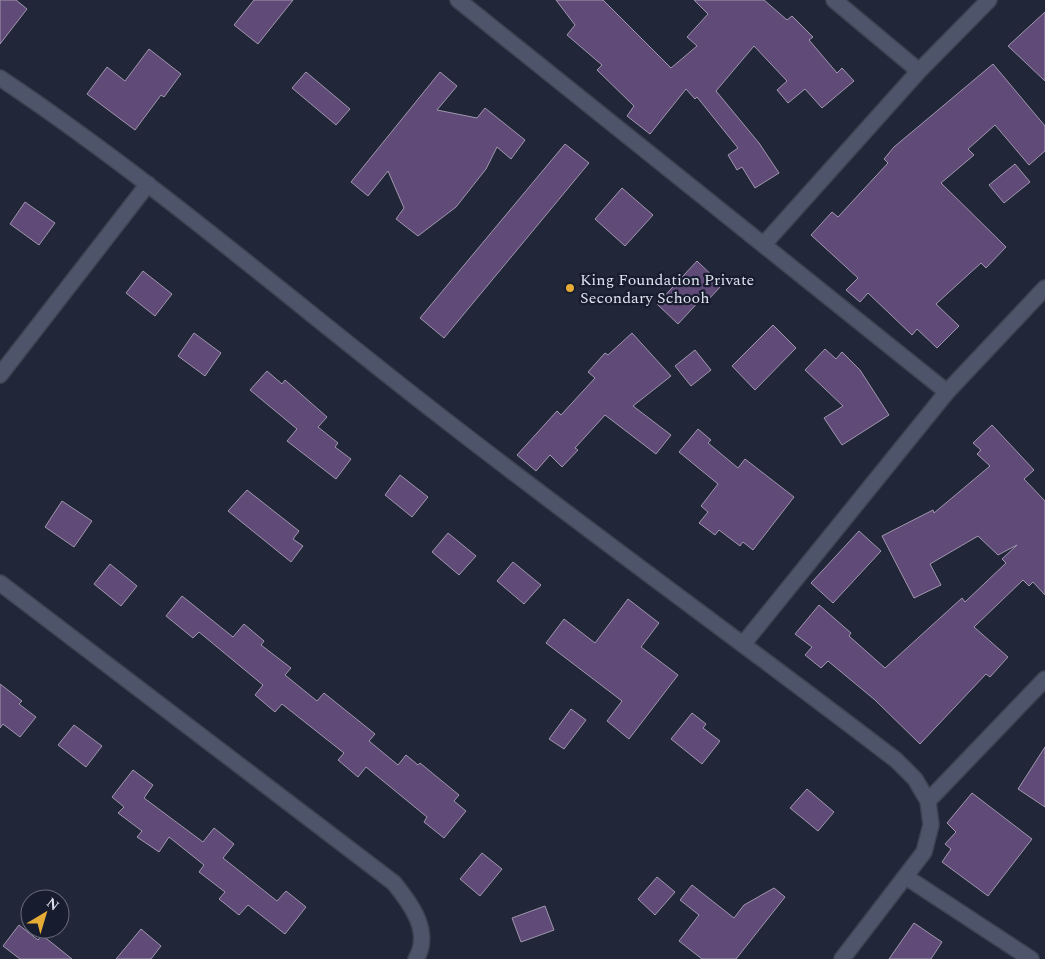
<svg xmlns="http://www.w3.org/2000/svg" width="1045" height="959" viewBox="0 0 1045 959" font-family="Spectral,serif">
	<rect width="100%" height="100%" fill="#212638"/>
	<path fill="#5f4a78" stroke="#a197ae" d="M0 0H16L27 9 0 44Z
		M254 0H293L258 44 234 25Z
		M556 0H603L671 68 697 46 687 37 708 14 694 0H764L787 20 792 16 813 37 809 40 837 73 842 68 854 81 822 108 805 89 788 103 777 90 787 81 754 46 716 91 759 143 779 173 755 188 742 167 737 170 728 155 738 148 697 97 695 99 686 89 650 134 627 116 634 106 597 70 602 65 567 35 575 25Z
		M1045 12V81L1008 46Z
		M149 49 181 74 164 97 161 95 135 130 87 94 107 67 125 81Z
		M993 64 1045 126V151L1029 165 995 125 968 149 974 155 941 183 1006 247 986 268 981 263 936 304 959 326 937 348 917 329 912 335 868 293 860 302 846 290 858 278 811 235 832 212 838 217 888 163 884 159 894 147Z
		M306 72 350 109 336 125 292 88Z
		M440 72 457 86 437 110 477 118 485 108 525 140 511 159 497 147 486 169 456 207 418 236 396 219 404 208 388 171 368 196 351 182Z
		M565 144 589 163 444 338 420 318Z
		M1015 164 1030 182 1004 203 989 185Z
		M622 188 653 215 625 246 595 219Z
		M25 202 55 223 39 245 10 224Z
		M697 261 722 285 707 301 703 297 678 324 657 304Z
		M143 271 172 294 155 316 126 293Z
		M773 325 796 348 755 390 732 366Z
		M194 333 221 353 205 376 178 356Z
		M632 333 671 376 633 406 671 435 656 454 605 415 575 448 578 450 562 467 550 455 536 471 517 455 557 411 561 415 595 378 588 372 605 353 608 355Z
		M825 349 836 359 842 352 860 370 889 415 842 445 824 418 843 406 805 370Z
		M695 350 711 370 691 386 675 366Z
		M267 371 282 384 285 380 327 417 318 427 338 443 335 447 351 459 336 479 287 441 297 429 250 390Z
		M992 425 1034 470 1024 479 1045 501V595L1033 582 1029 586 1023 580 974 627 1008 657 990 677 986 674 920 744 875 700 828 661 821 668 805 655 812 647 795 634 819 605 851 633 849 636 885 668 962 598 965 602 1006 563 1002 559 1017 545 998 555 978 536 930 564 941 585 914 598 882 536 933 510 934 513 990 466 977 454 981 450 973 443Z
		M698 429 711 440 708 443 738 468 745 459 794 497 753 550 743 542 740 546 719 530 715 535 699 523 708 512 701 506 718 484 679 452Z
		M400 475 428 497 412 517 385 495Z
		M247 490 299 531 293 539 303 546 291 562 228 511Z
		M62 501 92 521 74 547 45 527Z
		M859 531 881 551 833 603 811 583Z
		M448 533 476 556 459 575 432 552Z
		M513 562 541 585 524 604 497 581Z
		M110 564 137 586 121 606 94 584Z
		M182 596 233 637 244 624 264 641 261 645 291 668 285 675 317 701 324 693 375 734 369 741 398 765 406 755 418 765 420 763 459 795 454 801 466 811 444 838 424 822 427 817 366 767 358 777 338 760 344 753 282 704 275 712 255 695 263 685 199 632 193 638 166 616Z
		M628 599 659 623 641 647 678 675 629 739 607 721 622 701 546 643 564 619 595 643Z
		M0 684 22 701 19 704 36 717 20 737 3 724 0 728Z
		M571 709 586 720 564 749 549 739Z
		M692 713 706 724 703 728 720 741 702 764 671 739Z
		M74 725 102 746 86 767 58 745Z
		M1045 747V807L1018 789Z
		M133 770 153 785 144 798 203 842 214 828 234 844 223 858 277 901 286 891 306 907 285 934 248 905 239 915 219 899 225 892 199 872 204 865 169 837 159 852 137 837 142 831 118 813 124 807 112 797Z
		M807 789 834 812 818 831 790 808Z
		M972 793 1032 839 988 896 942 862 951 849 945 844 956 832 947 823Z
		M482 853 502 869 480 896 460 879Z
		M657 877 675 892 655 915 638 899Z
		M692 885 734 918 744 905 774 888 785 897 736 959H702L679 941 699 915 680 900Z
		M545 906 554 930 521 942 512 918Z
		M914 923 942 942 931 959H889Z
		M19 925 38 940 42 935 72 959H20L3 946Z
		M141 929 161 946 151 959H116Z"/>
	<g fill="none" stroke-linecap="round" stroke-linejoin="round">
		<g stroke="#3d4251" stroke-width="18">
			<path id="street" d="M458 0 947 392
				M834 0 919 71
				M0 78C154 181 294 303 440 416 590 533 745 644 896 760L915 779 928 801 931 825 924 852 842 959
				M764 244 919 71 989 0
				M0 375 148 184
				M0 583 394 883C411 904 432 932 416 959
				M744 643 947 392 1045 288
				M928 801 1045 679
				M906 877 1031 959"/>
		</g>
		<use href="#street" stroke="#4e556a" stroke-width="15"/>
	</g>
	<circle fill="#e7ac36" stroke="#171c2e" stroke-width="2" cx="570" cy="288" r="5"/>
	<g text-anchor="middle" stroke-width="4.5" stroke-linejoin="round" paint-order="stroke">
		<g font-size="16" fill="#dee2ee" stroke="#171c2e" text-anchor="start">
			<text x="580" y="285">King Foundation Private<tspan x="580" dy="18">Secondary Schooh</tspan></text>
		</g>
	</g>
	<g transform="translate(45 914) rotate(38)"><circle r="24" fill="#171c2e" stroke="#676b7b"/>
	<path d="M0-4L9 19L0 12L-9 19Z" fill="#e7ac36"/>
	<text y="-8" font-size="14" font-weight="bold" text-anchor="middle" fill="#dee2ee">N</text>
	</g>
</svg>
